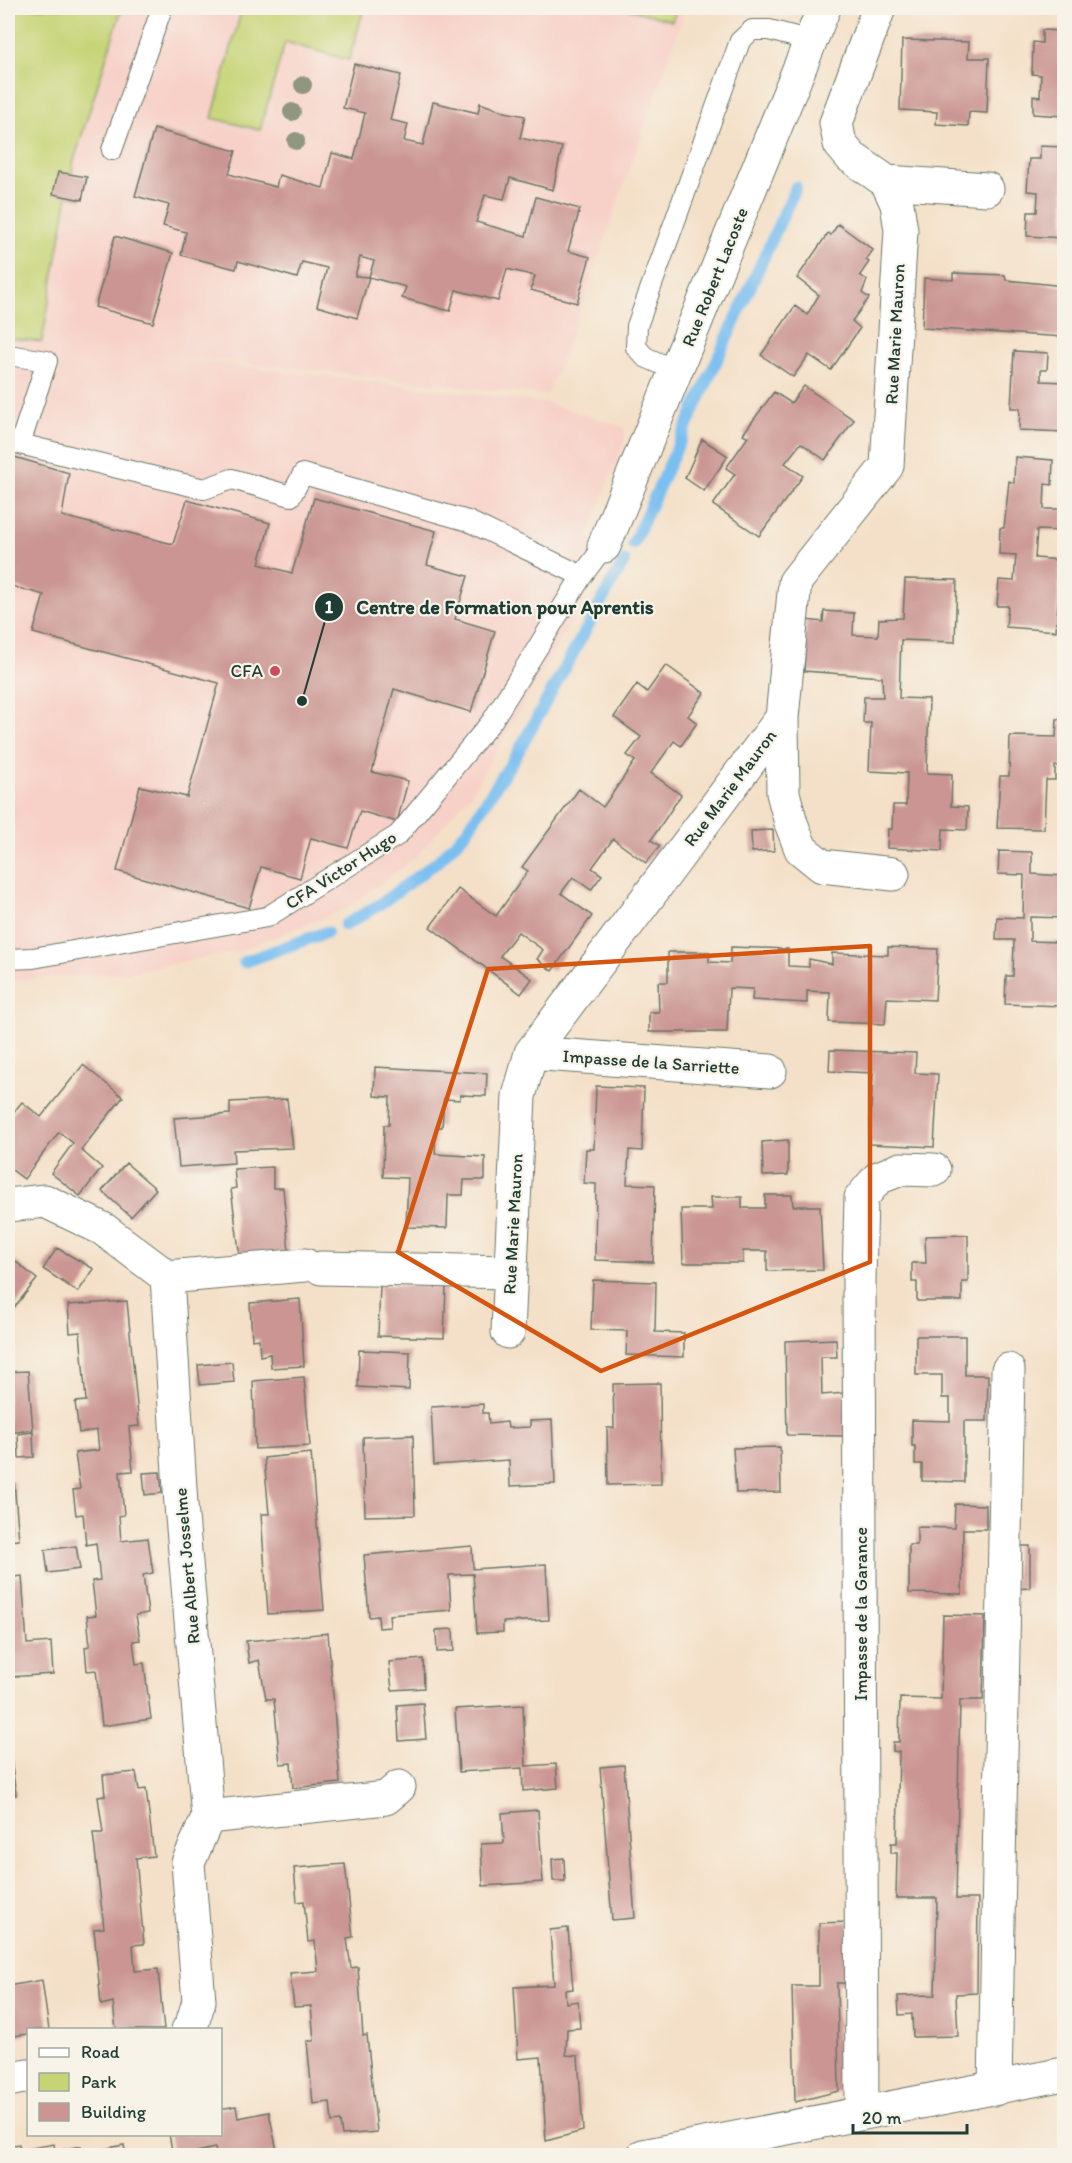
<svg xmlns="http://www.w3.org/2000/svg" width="1072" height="2163" viewBox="0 0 1072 2163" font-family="Itim,sans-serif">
	<rect width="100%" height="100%" fill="#f7f3e8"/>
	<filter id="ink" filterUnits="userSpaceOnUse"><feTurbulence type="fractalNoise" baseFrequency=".0167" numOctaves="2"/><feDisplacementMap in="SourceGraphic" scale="12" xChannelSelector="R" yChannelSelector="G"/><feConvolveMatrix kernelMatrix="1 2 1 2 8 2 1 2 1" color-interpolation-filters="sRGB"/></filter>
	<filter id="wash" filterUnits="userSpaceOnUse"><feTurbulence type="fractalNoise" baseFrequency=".008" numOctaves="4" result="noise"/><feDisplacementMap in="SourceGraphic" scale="24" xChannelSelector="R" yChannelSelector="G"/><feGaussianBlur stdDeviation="1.35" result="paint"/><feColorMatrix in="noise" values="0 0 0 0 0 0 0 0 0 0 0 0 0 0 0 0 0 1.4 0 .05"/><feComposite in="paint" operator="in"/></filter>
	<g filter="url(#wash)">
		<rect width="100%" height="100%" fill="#f4e0c8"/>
		<path fill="#f7d1c8" d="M122 8H686L573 330 547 395 97 348 546 403 624 427 625 439 586 539 614 548 471 794 416 857 347 908 237 952 122 973 8 980V338L42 342 74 160Z"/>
		<path fill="#c6d476" stroke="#728855" stroke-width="1.5" d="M8 8H122L74 160 42 342 8 338Z
			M242 8H364L349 60 285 42 260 130 212 118Z
			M625 8H677L672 21Z"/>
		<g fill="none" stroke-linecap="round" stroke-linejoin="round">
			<path stroke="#7abff1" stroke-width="12" d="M633 544 796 187
				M345 925 379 905 438 861 466 832 517 754 624 561
				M244 962 327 932"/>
		</g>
		<g id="blocks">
			<path fill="#ca9592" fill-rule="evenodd" d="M1042 30 1064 31V116L1033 114V96L1040 97 1041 75 1032 74 1033 42 1042 43Z
				M902 40 969 42 968 58H989L987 113 969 112 968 126 936 124 937 112 900 110Z
				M354 64 401 75 390 120 408 124 404 141 423 145 433 102 478 113 480 103 505 112 525 116 520 138 562 147 553 190 510 178 504 199 485 195 476 222 526 236 536 197 580 209 568 251 590 257 577 303 531 290 535 276 507 269 498 301 456 290 450 311 402 298 406 287 369 277 357 318 317 306 327 268 302 262 297 278 238 261 236 269 181 255 186 232 163 226 169 205 135 196 154 129 236 151 229 174 276 187 279 175 323 188 332 153 354 159 365 113 343 108ZM360 257 374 261 369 277 355 276Z
				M1040 146 1064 147V238L1027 236 1028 212H1037L1038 192 1027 191 1029 159H1040Z
				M58 172 87 177 82 200 53 194Z
				M838 224 873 250 866 260 869 262 860 275 867 280 862 293 869 298 852 321 860 328 831 370 809 355 793 377 761 355 795 306 807 315 819 295 797 278 828 233 831 235Z
				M115 236 173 253 153 323 95 307Z
				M953 273 1005 275 1006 280 1064 286V337L922 328 924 278 953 280Z
				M1014 351 1048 353 1047 370H1041V381L1064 382V432L1019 430 1020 408H1011Z
				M804 386 854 420 825 460 801 443 785 463 803 476 759 536 713 505 735 474 726 468 748 437 743 434 774 392 791 403Z
				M702 439 728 456 704 491 685 478Z
				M8 455 69 473 62 516 173 544 187 500 270 523 259 564 292 573 314 498 436 531 427 565 468 576 455 619 495 631 471 712 394 689 372 772 408 781 397 822 360 811 348 848 311 838 300 878 261 867 249 908 117 871 140 786 187 797 219 683 33 633 44 595 8 585Z
				M1015 457 1053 460 1052 485 1045 484 1044 509H1064L1063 531 1037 530 1035 558 1061 560 1056 631 1006 627 1008 606H997L999 580 1014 581 1016 555 999 554 1000 528H1004L1009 481 1014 483Z
				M905 579 957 580 955 642 901 640 899 698 929 699 927 773 952 774 951 806 968 807 967 830 943 829 942 851 887 848 888 829H892L893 805H906L907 773 869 771 871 723H863L864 697H883L882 677 804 671 806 620 823 622 824 611 854 613 853 635 878 636 879 619 903 618Z
				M666 665 704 693 688 716 697 723 681 746 674 741 651 773 681 795 651 840 660 846 646 863 613 839 592 868 602 875 591 890 573 877 561 893 592 916 552 971 537 959 543 950 518 932 500 956 532 979 521 994 430 927 458 889 496 916 528 871 522 867 579 789 603 807 635 761 627 755 641 737 614 717 637 684 647 692Z
				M1057 719H1064V766H1055V780H1046L1044 829 997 828 1000 776H1009L1010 736 1056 737Z
				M773 830 774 851 752 852 751 831Z
				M999 851 1032 852V874L1064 876V918L1030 917V941L1061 942V962H1064V1006L1005 1004 1006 976H1013L1014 940H996L997 917 1023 918 1024 875 998 874Z
				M731 947 788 949V966L809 967V959L832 964V953L888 955V947L938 949 935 1000 887 998 885 1024 829 1022 830 992 807 991V1003L752 1000 753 989 729 988 727 1032H649V1012H659L658 982H668V952H709V962L730 963Z
				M830 1050 916 1053 915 1073 938 1074 934 1147 869 1144 873 1073 829 1071Z
				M83 1065 123 1097 81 1150 102 1168 80 1196 51 1173 73 1143 59 1132 24 1179 8 1167V1119L22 1102 41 1117Z
				M375 1067 487 1073 486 1096 460 1095V1100L444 1099 442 1127H436L435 1154 485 1157V1180H464L463 1195H448L447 1228 406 1227 408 1178 383 1177 384 1125H389L390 1097 374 1096Z
				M596 1086 644 1088 642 1151 629 1150 627 1184 655 1185 653 1262 595 1260 596 1184 584 1183 586 1149H594Z
				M287 1099 293 1148 233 1150 234 1163 179 1167 174 1118 230 1114V1102Z
				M788 1140V1175L763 1176 762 1142Z
				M126 1163 156 1189 131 1217 102 1191Z
				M273 1167V1188H283L289 1252 240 1258 231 1189 236 1188 234 1169Z
				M765 1195H792L793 1206H820L823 1270 767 1271V1251H743V1263H683L681 1209H712L711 1197H742V1208H765Z
				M968 1235V1282H962V1301H917V1282H912V1263H926L925 1236Z
				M57 1248 94 1269 78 1292 43 1269Z
				M8 1255 37 1279 8 1315Z
				M593 1280 656 1282 655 1332 684 1333V1357L626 1355 627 1331 591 1330Z
				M380 1285 446 1287 444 1338 378 1336Z
				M300 1299 304 1366 271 1368 270 1354 260 1356 259 1339 252 1340 250 1303Z
				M127 1301 139 1426 129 1427 133 1471 120 1472 124 1515 119 1516 121 1541 148 1538 153 1573 143 1575 148 1613 136 1615 140 1640 133 1641 136 1664 144 1663 151 1719 102 1726 96 1670 87 1671 85 1647 90 1646 87 1616 96 1615 92 1581 100 1580 96 1543 86 1545 83 1514 76 1515 73 1490 80 1489 75 1453 99 1450 97 1430 79 1433 75 1402 86 1401 80 1332 70 1333 68 1305Z
				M916 1336H965V1375H988L987 1421H964V1482L922 1481V1464H915V1446H912V1420L950 1421V1398H942V1375H916Z
				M836 1339 837 1357H821L822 1395 845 1393V1436L787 1435 785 1341Z
				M359 1350 410 1352 409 1390 358 1387Z
				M232 1362 234 1382 200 1385 198 1365Z
				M28 1371 33 1430 8 1433V1372Z
				M304 1377 310 1446 255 1449 253 1381Z
				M660 1383 661 1484 608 1485 607 1428H614L613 1384Z
				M483 1404V1413H488L489 1424 507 1422 508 1428 530 1427V1421L552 1420 555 1484 510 1486 509 1460 434 1465 431 1407Z
				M33 1432 34 1457 19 1458 18 1434Z
				M413 1435 415 1515 365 1516 363 1437Z
				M780 1447 781 1492 736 1493 733 1448Z
				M311 1453 324 1610 268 1614 261 1514H269L264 1458Z
				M160 1472 162 1493 145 1495 143 1473Z
				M14 1481 19 1540 8 1541V1482Z
				M955 1504 986 1505V1529H963L962 1594 909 1593V1545H917V1527L954 1528Z
				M76 1546 80 1569 48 1573 45 1550Z
				M472 1546 473 1569 546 1564 549 1620 503 1622V1632L477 1633 473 1574 449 1575 451 1610 389 1615 390 1627 379 1628 378 1616 369 1617 364 1555Z
				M1015 1546H1030V1588L1015 1589Z
				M22 1576 27 1644 51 1642 53 1674 8 1677V1578Z
				M943 1615 985 1616 983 1700H960L956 1899H978L977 1993 956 1994 958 2036 913 2037 912 2014 899 2015 898 1996 935 1995 937 1898H896L897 1853H891V1843H897L899 1752 893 1751V1742H899L900 1698 941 1699Z
				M453 1629 454 1651 437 1652 436 1630Z
				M328 1633 340 1783 293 1788 291 1763 280 1764 274 1699H266L259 1660 249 1663 246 1641Z
				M423 1659 424 1688 392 1690 389 1662Z
				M8 1696H9L11 1714H8Z
				M423 1703 426 1739 399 1741 397 1705Z
				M523 1705 526 1766 556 1764 558 1788 523 1791 522 1768 459 1772 455 1709Z
				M8 1759H11L16 1795 8 1796Z
				M624 1765 635 1918 612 1920 600 1767Z
				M136 1772 139 1790 146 1789 154 1856 136 1858 144 1944 133 1945 135 1971 158 1969 164 2030H116L113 2002 101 2005 94 1929 104 1928 93 1833H103L98 1797 105 1796 103 1775Z
				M538 1810 543 1882 483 1886 481 1844 504 1843 502 1813Z
				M564 1858 565 1881H553L552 1859Z
				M345 1864 353 1937 347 1938 349 1954 351 1968 358 1967 363 2036 367 2035 377 2132 342 2135 340 2121 332 2122 330 2102 313 2104 307 2041H314L311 2006 294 2007 290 1973 318 1971 315 1941 308 1942 304 1901 297 1902 294 1868Z
				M849 1922 850 1983H837L839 2091 795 2102 792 1986H819V1923Z
				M568 1928 573 1989 565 1990 566 2003 578 2001 580 2028 567 2029 566 2055 578 2056 583 2131 546 2141 541 2057 518 2059 514 1987 554 1985 550 1930Z
				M42 1980 49 2030H28V2034L8 2037V1986Z
				M236 2106 238 2118 269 2112 278 2156H216L215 2148 179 2156H150L172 2150 169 2134H220V2109Z
				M19 2144 20 2150 54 2144 55 2151 81 2146 82 2153 124 2145 126 2156H8V2146Z"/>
		</g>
	</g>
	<g filter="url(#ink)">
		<use href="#blocks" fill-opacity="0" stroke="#6a7668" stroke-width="1.5"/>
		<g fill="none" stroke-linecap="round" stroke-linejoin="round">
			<g stroke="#6a7668" stroke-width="22">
				<path id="service" d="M112 150 162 8
					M8 355 47 361 20 444 204 489 232 479 291 496 303 474 468 521 582 576
					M677 371 645 357 636 347 637 326 740 41 752 30H769L811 41
					M8 959 33 958 267 917 398 835 492 721 582 576 604 546"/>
			</g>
			<g stroke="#6a7668" stroke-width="35">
				<path id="minor" d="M887 182 987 189
					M604 546 824 8
					M782 718 783 793 791 823 801 849 822 866 893 874
					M531 1053 770 1071
					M8 1205 45 1201 103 1229 167 1277 181 1505 208 1817 188 1863 199 2001 192 2024 188 2030
					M321 1268 510 1272
					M167 1277 305 1265
					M508 1332 519 1096 531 1053 782 718 795 582 887 466 901 230 897 204 887 182 851 157 840 144 836 123 879 8
					M208 1817 386 1798 399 1787
					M8 2080 28 2076
					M995 2089 1008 1370
					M862 2113 859 1279 861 1198 878 1178 901 1169 934 1170"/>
			</g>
			<g stroke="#6a7668" stroke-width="35">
				<path id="secondary" d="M643 2156 1064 2074"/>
			</g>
			<use href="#service" stroke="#fff" stroke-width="20"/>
			<use href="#minor" stroke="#fff" stroke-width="33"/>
			<use href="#secondary" stroke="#fff" stroke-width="33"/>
		</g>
		<g fill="#91977e">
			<circle cx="303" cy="85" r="9"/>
			<circle cx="292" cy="112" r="9"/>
			<circle cx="296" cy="141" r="9"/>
		</g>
	</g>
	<path fill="none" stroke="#d45610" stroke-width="4.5" stroke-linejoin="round" d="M870 946V1262L601 1371 398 1252 488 969Z"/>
	<circle fill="#d1495b" stroke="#f7f3e8" stroke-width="2" cx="275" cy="671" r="6"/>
	<g text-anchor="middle" stroke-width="4.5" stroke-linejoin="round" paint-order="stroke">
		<g font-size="18" fill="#1f3d34" stroke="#f7f3e8">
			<text transform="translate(715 277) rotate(-68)" y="6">Rue Robert Lacoste</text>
			<text transform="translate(895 334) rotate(-87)" y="6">Rue Marie Mauron</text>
			<text transform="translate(730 788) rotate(-53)" y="6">Rue Marie Mauron</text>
			<text transform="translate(341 870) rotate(-33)" y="6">CFA Victor Hugo</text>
			<text transform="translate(651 1062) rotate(4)" y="6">Impasse de la Sarriette</text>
			<text transform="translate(513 1224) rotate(-87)" y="6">Rue Marie Mauron</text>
			<text transform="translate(187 1566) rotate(-95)" y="6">Rue Albert Josselme</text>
			<text transform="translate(861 1614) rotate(-90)" y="6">Impasse de la Garance</text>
		</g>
		<g font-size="18" fill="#1f3d34" stroke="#f7f3e8" text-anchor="end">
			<text x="263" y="677">CFA</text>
		</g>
	</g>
	<path fill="none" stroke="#1f3d34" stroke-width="2" d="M302 701L329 607"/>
	<g fill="#1f3d34" stroke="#f7f3e8" stroke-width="2">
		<circle cx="302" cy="701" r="6"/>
		<circle cx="329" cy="607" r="15"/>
	</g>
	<g font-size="18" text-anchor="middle" font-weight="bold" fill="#fff">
		<text x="329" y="613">1</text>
	</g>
	<g font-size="20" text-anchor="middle" font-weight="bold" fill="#1f3d34" stroke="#f7f3e8" stroke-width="4.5" stroke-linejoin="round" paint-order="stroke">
		<text x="505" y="614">Centre de Formation pour Aprentis</text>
	</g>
	<rect width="1072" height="2163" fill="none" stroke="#f7f3e8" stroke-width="30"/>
	<rect x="27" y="2028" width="195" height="108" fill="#f7f3e8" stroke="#a1aaa0" stroke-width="1.5"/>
	<rect x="39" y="2048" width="30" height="9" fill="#ffffff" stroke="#a1aaa0" stroke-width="1.5"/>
	<text x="81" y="2058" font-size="18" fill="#1f3d34">Road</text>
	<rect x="39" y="2073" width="30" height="18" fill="#c6d476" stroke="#a1aaa0" stroke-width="1.5"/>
	<text x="81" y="2088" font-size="18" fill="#1f3d34">Park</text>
	<rect x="39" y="2103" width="30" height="18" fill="#ca9592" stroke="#a1aaa0" stroke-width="1.5"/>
	<text x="81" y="2118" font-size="18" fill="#1f3d34">Building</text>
	<path d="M853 2124v9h114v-9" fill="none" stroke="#1f3d34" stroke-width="3"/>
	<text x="862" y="2124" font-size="18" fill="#1f3d34" stroke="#f7f3e8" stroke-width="4.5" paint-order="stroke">20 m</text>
</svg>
